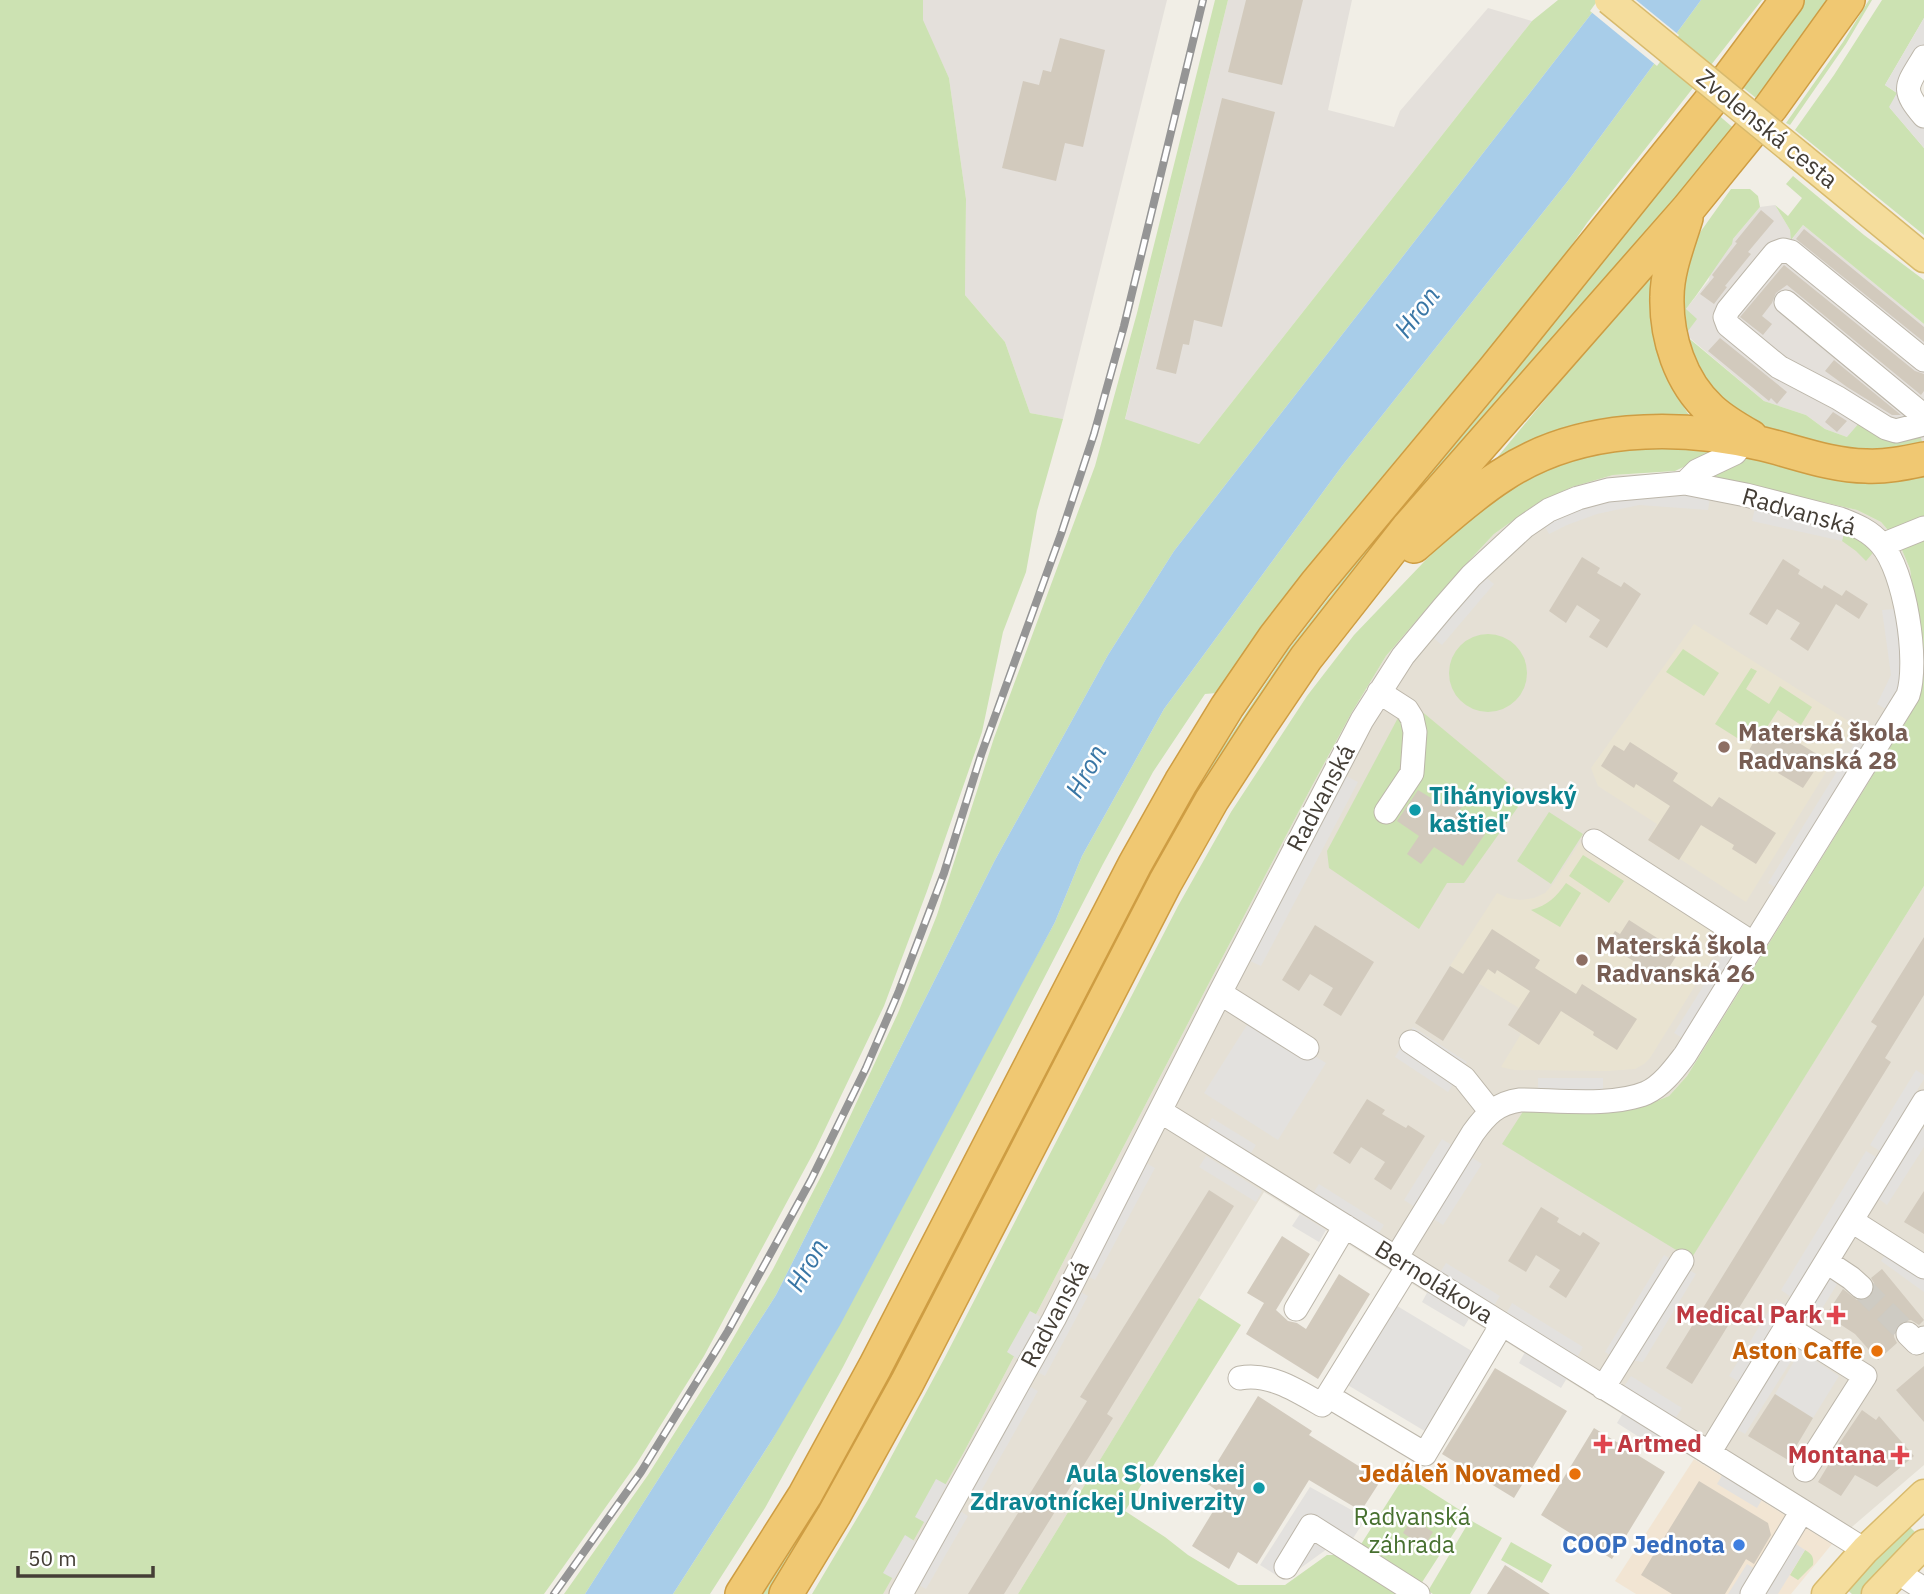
<svg xmlns="http://www.w3.org/2000/svg" width="1924" height="1594" viewBox="0 0 1924 1594" font-family="'IBM Plex Sans',sans-serif">
	<rect width="100%" height="100%" fill="#f1eee6"/>
	<path fill="#e5e0d5" d="M1668 473 1710 476 1753 485 1857 510 1881 522 1899 543 1910 569 1924 671 1921 689 1907 720 1687 1076 1669 1096 1644 1106 1620 1111 1587 1113 1691 1258 1924 886V1465L1832 1544 1264 1192 1018 1594H881L964 1452 1312 786 1352 712 1386 656 1453 578 1494 534 1536 504 1572 487 1613 475Z"/>
	<path fill="#f2e5d3" d="M1694 1459 1832 1544 1791 1594H1636L1615 1581Z"/>
	<path fill="#e4e0db" d="M923 0H1167L1063 419 1030 413 1005 342 965 295 966 199 949 78 922 20Z
		M1228 0H1352L1328 110 1394 127 1400 111 1488 8 1532 21 1199 444 1125 420Z
		M1775 205 1790 230 1792 239 1803 225 1924 324V445L1847 437 1825 429 1806 415 1764 401 1685 334 1686 309 1709 280 1710 273 1733 239 1760 207Z"/>
	<path fill="#e9e3d1" d="M1694 624 1855 725 1746 902 1680 859 1678 860 1648 840 1657 824 1598 786 1591 768Z
		M1580 842 1726 936 1650 1058 1644 1064 1635 1069 1607 1071 1514 1070 1501 1067 1521 1034 1508 1025 1519 1008 1450 966 1497 893 1508 898 1520 900 1534 898 1545 893 1553 884Z"/>
	<path fill="#cce2b2" d="M0 0H923V20L949 78 966 199 965 295 1005 342 1030 413 1063 419 1037 511 1026 572 1003 632 982 732 927 891 884 1006 816 1148 704 1356 637 1463 544 1594H0Z
		M1215 0H1228L1125 419 1199 444 1532 21 1558 0H1602L1174 551 1108 655 995 860 776 1295 585 1594H564L648 1475 720 1361 773 1269 833 1153 898 1013 937 915 994 738 1095 466 1137 313Z
		M1701 0H1762L1587 223 1556 268 1319 553 1265 622 1217 693 1205 694 1153 772 1103 864 843 1367 765 1508 710 1594H673L772 1440 1055 922 1082 856 1164 709 1342 466 1567 182Z
		M1805 0H1835L1761 102 1741 86Z
		M1869 0H1872L1846 44 1790 125 1786 123 1843 42Z
		M1882 0H1924V18L1885 85 1897 93 1890 108 1924 148V235L1795 130 1834 75Z
		M1716 113 1737 131 1361 568 772 1594H763C832 1487 890 1374 948 1262 1016 1132 1083 1002 1150 872L1187 806 1222 749 1288 650 1355 564 1508 381Z
		M1793 176 1864 235 1924 280V324L1803 225 1791 240 1790 230 1775 205 1788 216 1802 198 1786 184Z
		M1731 189H1750L1758 196 1760 207 1733 239 1732 244C1716 266 1703 287 1686 309L1697 319 1685 335 1764 401 1806 415 1825 429 1847 437 1860 422 1913 434 1921 438 1923 445 1904 450 1858 451 1823 445 1769 430 1744 419 1710 394 1681 336 1682 266 1701 231Z
		M1655 272C1643 327 1660 372 1691 418L1486 471 1624 304Z
		M1635 442 1715 452 1675 471 1613 475 1572 487 1536 504 1494 534 1453 578 1386 656 1352 712 1312 786 964 1452 883 1594H812L869 1498 944 1359 1178 906 1231 812 1307 696 1354 635 1466 518 1553 462Z
		M1760 457 1924 473V886L1691 1259 1502 1144 1524 1110 1587 1113 1620 1111 1644 1106 1669 1096 1687 1076 1907 720 1921 689 1924 671 1910 569 1899 543 1881 522 1857 510 1710 476 1745 458Z
		M1845 528 1877 548 1866 561 1856 551 1842 541Z
		M1449 673a39 39 0 1 1 78 0a39 39 0 1 1-78 0Z
		M1683 649 1719 673 1704 696 1666 672Z
		M1751 668 1757 671 1746 689 1769 704 1780 686 1812 707 1801 725 1778 710 1762 735 1754 730 1745 743 1715 724Z
		M1414 705 1514 788 1518 807 1464 883H1447L1419 929 1329 868 1327 851 1400 714Z
		M1549 812 1583 834 1551 884 1517 861Z
		M1583 855 1624 881 1609 903 1569 876Z
		M1566 883 1581 893 1560 927 1531 910C1548 905 1556 897 1566 883Z
		M1199 1298 1241 1325 1125 1511 1165 1537 1188 1555 1238 1585H1285L1327 1555H1343L1403 1594H1018Z
		M1405 1475 1466 1514 1419 1587 1358 1549Z
		M1470 1520 1502 1538 1470 1594H1433L1428 1591Z
		M1907 1524 1918 1535 1862 1594H1852L1845 1588Z
		M1511 1542 1552 1565 1542 1583 1501 1560Z
		M1805 1550C1812 1554 1814 1557 1813 1565L1798 1580 1790 1575Z"/>
	<path fill="#e3e1de" d="M1924 18V47L1897 93 1924 124V148L1889 107 1897 93 1885 85Z
		M1682 494 1710 498 1708 510 1639 505 1597 514 1567 525 1549 534 1543 523 1593 501Z
		M1755 508 1845 528 1842 541 1752 521Z
		M1483 575 1494 584 1442 645 1431 636Z
		M1895 609 1904 674 1902 686 1889 711 1877 704 1891 675 1882 610Z
		M1862 731 1872 737 1778 889 1768 883Z
		M1344 775 1358 782 1261 966 1248 960Z
		M1724 953 1735 960 1684 1039 1674 1033Z
		M1252 1017 1326 1063 1278 1140 1204 1093Z
		M1413 1027 1467 1062 1448 1092 1395 1057Z
		M1916 1070 1924 1075V1079L1880 1151 1870 1145Z
		M1538 1078H1603V1091H1538Z
		M1212 1118 1256 1145 1249 1156 1206 1129Z
		M1921 1127 1924 1129V1147L1887 1205 1876 1197Z
		M1442 1139 1453 1146 1415 1207 1404 1200Z
		M1866 1151 1876 1157 1791 1297 1781 1290Z
		M1206 1156 1262 1191 1256 1202 1199 1167Z
		M1471 1157 1482 1164 1443 1225 1432 1218Z
		M1144 1162 1155 1168 1095 1280 1084 1274Z
		M1319 1184 1384 1225 1377 1236 1312 1195Z
		M1300 1214 1326 1230 1319 1242 1292 1226Z
		M1895 1238 1924 1257V1292L1881 1261Z
		M1664 1255 1696 1274 1643 1362 1629 1360 1626 1365 1605 1352Z
		M1446 1263 1500 1296 1493 1307 1439 1274Z
		M1829 1275 1839 1281 1820 1312 1810 1305Z
		M1077 1290 1088 1296 1045 1376 1034 1370Z
		M1428 1291 1470 1317 1464 1327 1422 1302Z
		M1776 1299 1786 1305 1739 1382 1729 1376Z
		M1389 1301 1475 1353 1428 1433 1341 1381Z
		M1512 1303 1583 1347 1576 1359 1506 1314Z
		M1030 1311 1041 1317 1018 1359 1007 1352Z
		M1783 1347 1795 1355 1745 1434 1733 1427Z
		M1800 1351 1839 1376 1813 1418 1775 1394Z
		M1525 1352 1567 1378 1561 1388 1519 1363Z
		M1631 1376 1682 1408 1675 1419 1623 1388Z
		M1027 1385 1038 1391 976 1500 965 1494Z
		M1624 1411 1666 1436 1658 1449 1617 1423Z
		M1724 1472 1764 1496 1757 1508 1717 1484Z
		M936 1479 947 1485 926 1523 915 1517Z
		M1310 1487 1366 1518 1345 1551 1327 1549 1284 1580 1260 1565Z
		M957 1509 968 1516 926 1589 915 1583Z
		M1781 1534 1805 1550 1778 1594H1728L1747 1564 1757 1570Z
		M905 1535 916 1542 894 1579 883 1573Z"/>
	<path fill="#a8cde9" d="M1602 0H1701L1567 182 1342 466 1164 709 1082 856 1055 922 840 1325 772 1440 673 1594H585L776 1295 995 860 1108 655 1174 551Z"/>
	<path fill="#f1eee6" d="M1598 0H1636L1679 35 1657 66 1590 11Z"/>
	<path fill="#d2cabd" d="M1246 0H1303L1282 85 1228 72Z
		M1060 38 1105 50 1083 147 1065 143 1056 181 1002 168 1023 81 1039 85 1043 70 1051 72Z
		M1222 98 1275 112 1222 327 1194 320 1189 345 1183 344 1176 374 1156 369Z
		M1761 210 1774 221 1748 252 1751 254 1725 286 1727 287 1714 304 1700 294 1714 277 1712 275 1737 243 1735 242Z
		M1804 229 1924 327V342L1796 239Z
		M1784 265 1915 371 1924 374V391L1921 395 1787 285 1776 293 1772 303 1762 316 1772 324 1763 335 1740 317Z
		M1720 338 1787 392 1777 404 1771 398 1769 401 1708 351Z
		M1834 360 1901 415H1892L1847 387 1825 371Z
		M1833 412 1847 421 1837 432 1825 422Z
		M1582 557 1600 568 1597 573 1621 587 1624 582 1641 594 1607 648 1589 637 1600 620 1577 605 1566 623 1549 611Z
		M1783 559 1800 570 1798 574 1822 589 1824 585 1842 596 1837 603 1846 590 1868 604 1859 619 1836 604 1808 651 1790 639 1800 623 1777 609 1767 625 1749 614Z
		M1772 726 1823 758 1803 788 1778 773 1780 770 1749 750 1757 736 1764 740Z
		M1630 742 1678 773 1673 781 1712 807 1719 797 1776 833 1756 864 1732 849 1734 845 1701 825 1679 860 1648 840 1670 806 1636 784 1634 788 1601 766 1614 745 1624 751Z
		M1418 790 1441 804 1451 790 1467 800 1456 815 1485 834 1463 866 1434 847 1421 864 1407 854 1419 836 1397 821Z
		M1629 920 1679 952 1659 983 1636 968 1638 964 1607 944 1615 931 1620 934Z
		M1315 925 1374 962 1341 1016 1323 1005 1333 988 1310 974 1299 991 1282 980Z
		M1492 929 1540 960 1535 968 1576 994 1582 984 1637 1019 1617 1050 1593 1035 1594 1032 1561 1011 1539 1045 1508 1025 1530 991 1497 970 1495 974 1488 969 1443 1041 1415 1023 1450 966 1463 974Z
		M1924 937V995L1885 1058 1891 1062 1692 1384 1666 1368 1877 1026 1871 1022Z
		M1367 1099 1385 1110 1382 1114 1406 1128 1408 1125 1425 1136 1391 1190 1374 1179 1385 1162 1361 1147 1350 1164 1333 1153Z
		M1209 1190 1234 1206 1107 1414 1113 1418 1004 1594H968L1087 1401 1080 1397Z
		M1924 1191V1234L1904 1222Z
		M1541 1207 1559 1218 1557 1222 1580 1236 1583 1232 1600 1243 1566 1298 1549 1287 1560 1270 1536 1255 1526 1272 1508 1261Z
		M1282 1236 1310 1254 1276 1310 1288 1321 1297 1323 1306 1329 1339 1274 1370 1294 1318 1379 1246 1334 1264 1303 1247 1293Z
		M1882 1269 1924 1320 1919 1325 1911 1320 1904 1321 1899 1324 1894 1331V1337L1897 1343 1878 1360 1855 1334 1826 1315 1843 1289 1857 1300H1865L1871 1297 1875 1289 1874 1283 1871 1278Z
		M1924 1366V1422L1896 1390Z
		M1495 1368 1567 1411 1514 1498 1442 1454Z
		M1775 1394 1813 1418 1788 1460 1748 1436Z
		M1258 1396 1312 1431 1309 1435 1381 1480 1361 1511 1309 1480 1257 1564 1238 1552 1229 1569 1192 1546 1223 1495 1205 1482Z
		M1862 1410 1876 1420 1879 1416 1914 1456 1877 1487 1855 1475 1841 1496 1818 1482 1829 1464 1826 1463Z
		M1594 1428 1665 1472 1612 1559 1541 1515Z
		M1699 1481 1768 1523 1771 1535 1754 1564 1746 1559 1725 1594H1672L1641 1575Z
		M1412 1518 1433 1532 1424 1547 1403 1533Z
		M1505 1565 1550 1594H1487Z"/>
	<g fill="none" stroke-linecap="round" stroke-linejoin="round">
		<path stroke="#cecbc3" stroke-width="23" stroke-dasharray="23 11" stroke-linecap="butt" d="M1861 1287 1908 1334"/>
		<g stroke="#bcb6aa" stroke-width="25">
			<path id="minor" d="M1924 57C1907 86 1900 88 1924 116
				M1786 302 1924 416
				M1924 360 1791 252 1783 250 1775 253 1728 310 1725 317 1728 325 1779 367 1838 398 1886 428 1896 431 1924 424
				M1685 483 1697 471 1735 453 1745 441
				M1882 545 1924 528
				M1379 692 1407 710 1412 718 1415 732 1412 773 1386 812
				M1594 841 1754 944
				M1220 993 1307 1048
				M1411 1042 1464 1078 1491 1112
				M1160 1111 1865 1550
				M1852 1221 1924 1267
				M1827 1262 1851 1278 1861 1287
				M1296 1309 1345 1226
				M1787 1327 1865 1376 1805 1470
				M1908 1334 1917 1343 1924 1338
				M1240 1378C1268 1372 1298 1391 1322 1405L1408 1266
				M1603 1388 1682 1261
				M1328 1396 1425 1454 1502 1324
				M1709 1453 1924 1102
				M1286 1567 1311 1526 1418 1594
				M1897 1572 1924 1589
				M901 1594 1054 1319 1220 993 1362 720 1403 656 1443 608 1471 576 1524 527 1549 510 1578 498 1608 490 1685 483 1746 495 1840 519C1856 525 1870 531 1881 544 1905 571 1919 661 1908 695L1685 1055C1675 1068 1662 1086 1646 1093 1613 1107 1556 1100 1520 1100 1497 1103 1486 1115 1473 1133L1396 1258
				M1752 1594 1802 1511"/>
		</g>
		<g stroke="#d8ba6d" stroke-width="31">
			<path id="major" d="M1801 157 1924 258
				M1826 1594 1865 1550 1924 1494
				M1876 1594 1924 1544"/>
		</g>
		<g stroke="#ce9d43" stroke-width="36">
			<path id="highway" d="M1686 218C1678 244 1667 271 1667 297 1666 337 1680 382 1711 410 1723 421 1737 429 1751 437
				M1414 546C1442 522 1470 496 1501 476 1577 425 1676 423 1763 444 1796 452 1832 466 1866 466 1886 467 1905 463 1924 459
				M742 1594 805 1495 875 1367 1135 864 1181 782 1227 707 1275 637 1316 584 1494 370 1729 78 1787 0
				M786 1594 834 1515 907 1383 1165 883 1212 800 1258 729 1306 658 1408 528 1688 209 1771 107 1848 0"/>
		</g>
		<use href="#minor" stroke="#fff" stroke-width="23"/>
		<use href="#major" stroke="#f5dd9c" stroke-width="28"/>
		<use href="#highway" stroke="#f0c872" stroke-width="33"/>
		<g stroke="#959595" stroke-width="8">
			<path id="rail" d="M554 1594 641 1472 728 1331 811 1180 866 1068 899 991 944 873 981 755 1061 534 1094 434 1124 326 1203 0"/>
		</g>
		<use href="#rail" stroke="#fff" stroke-width="5" stroke-dasharray="16" stroke-linecap="butt"/>
		<g stroke="#d8ba6d" stroke-width="31" stroke-linecap="butt">
			<path id="major-bridge" d="M1609 0 1801 157"/>
		</g>
		<use href="#major-bridge" stroke="#f5dd9c" stroke-width="28"/>
	</g>
	<g fill="#8d6e63" stroke="#fff" stroke-width="2.5">
		<circle cx="1724" cy="747" r="7"/>
		<circle cx="1582" cy="960" r="7"/>
	</g>
	<g fill="#0f9aa8" stroke="#fff" stroke-width="2.5">
		<circle cx="1415" cy="810" r="7"/>
		<circle cx="1259" cy="1488" r="7"/>
	</g>
	<g fill="#e0444e" stroke="#fff" stroke-width="2.5">
		<path d="M1832.5 1304.5h7v7h7v7h-7v7h-7v-7h-7v-7h7z"/>
		<path d="M1599.5 1433.5h7v7h7v7h-7v7h-7v-7h-7v-7h7z"/>
		<path d="M1896.5 1444.5h7v7h7v7h-7v7h-7v-7h-7v-7h7z"/>
	</g>
	<g fill="#e8710a" stroke="#fff" stroke-width="2.5">
		<circle cx="1877" cy="1351" r="7"/>
		<circle cx="1575" cy="1474" r="7"/>
	</g>
	<circle fill="#3f7fe0" stroke="#fff" stroke-width="2.5" cx="1739" cy="1545" r="7"/>
	<g text-anchor="middle" stroke-width="5" stroke-linejoin="round" paint-order="stroke">
		<g font-size="24" fill="#443e36" stroke="#fff">
			<text transform="translate(1767 129) rotate(39)" y="8">Zvolenská cesta</text>
			<text transform="translate(1799 512) rotate(16)" y="8">Radvanská</text>
			<text transform="translate(1321 798) rotate(-62)" y="8">Radvanská</text>
			<text transform="translate(1434 1282) rotate(32)" y="8">Bernolákova</text>
			<text transform="translate(1055 1314) rotate(-62)" y="8">Radvanská</text>
		</g>
		<g font-size="24" font-weight="bold" fill="#785e54" stroke="#fff" text-anchor="start">
			<text x="1738" y="741">Materská škola<tspan x="1738" dy="28">Radvanská 28</tspan></text>
			<text x="1596" y="954">Materská škola<tspan x="1596" dy="28">Radvanská 26</tspan></text>
		</g>
		<g font-size="24" font-weight="bold" fill="#0d838f" stroke="#fff" text-anchor="start">
			<text x="1429" y="804">Tihányiovský<tspan x="1429" dy="28">kaštieľ</tspan></text>
			<text x="1245" y="1482" text-anchor="end">Aula Slovenskej<tspan x="1245" dy="28">Zdravotníckej Univerzity</tspan></text>
		</g>
		<g font-size="24" font-weight="bold" fill="#be3a42" stroke="#fff" text-anchor="end">
			<text x="1822" y="1323">Medical Park</text>
			<text x="1617" y="1452" text-anchor="start">Artmed</text>
			<text x="1886" y="1463">Montana</text>
		</g>
		<g font-size="24" font-weight="bold" fill="#c56008" stroke="#fff" text-anchor="end">
			<text x="1863" y="1359">Aston Caffe</text>
			<text x="1561" y="1482">Jedáleň Novamed</text>
		</g>
		<g font-size="24" fill="#47702f" stroke="#fff">
			<text x="1412" y="1525">Radvanská<tspan x="1412" dy="28">záhrada</tspan></text>
		</g>
		<g font-size="24" font-weight="bold" fill="#366cbe" stroke="#fff" text-anchor="end">
			<text x="1725" y="1553">COOP Jednota</text>
		</g>
		<g font-size="26" font-style="italic" fill="#3976a5" stroke="#fff">
			<text transform="translate(1417 312) rotate(-53)" y="9">Hron</text>
			<text transform="translate(1086 771) rotate(-61)" y="9">Hron</text>
			<text transform="translate(807 1265) rotate(-60)" y="9">Hron</text>
		</g>
	</g>
	<path d="M18 1566v10h135v-10" fill="none" stroke="#443e36" stroke-width="3.5"/>
	<text x="28" y="1566" font-size="21" fill="#443e36" stroke="#ffffff" stroke-width="5" paint-order="stroke">50 m</text>
</svg>
